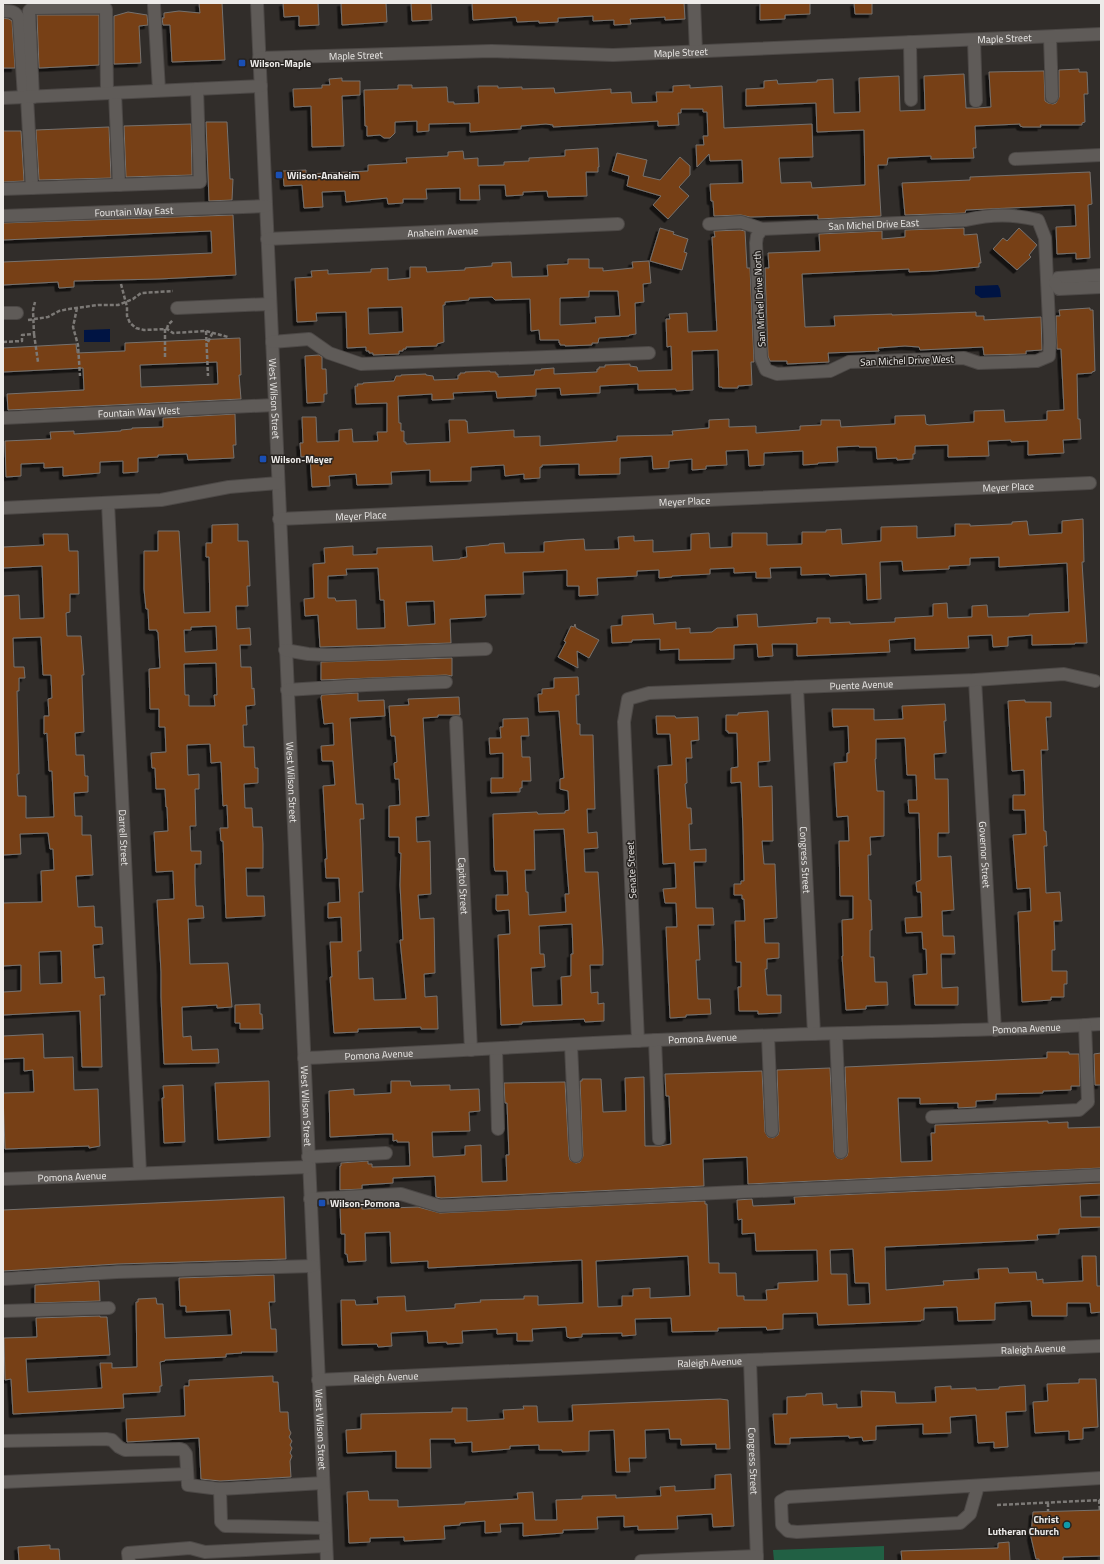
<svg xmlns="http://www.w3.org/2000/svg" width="1104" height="1564" viewBox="0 0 1104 1564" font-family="'Titillium Web',sans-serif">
	<defs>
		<filter id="shadow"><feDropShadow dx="-3.5" dy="3.5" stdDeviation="0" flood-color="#0009"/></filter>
	</defs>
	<rect width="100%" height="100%" fill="#312d2a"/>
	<path fill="#216044" d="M884 1546V1561H774L773 1550Z"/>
	<path fill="#001443" d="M998 285 1000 289 1001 297 981 298 975 294V286Z
		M110 329V342H84V330Z"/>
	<path fill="#774114" stroke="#76716e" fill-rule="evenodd" filter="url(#shadow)" d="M199 3H222L225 60 172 62 170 25H163L162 18H164V13L179 11 200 13Z
		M283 3H318L319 25 299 26V16L284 17Z
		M341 3H386L387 22 342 25Z
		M411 3H431L432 20 412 21Z
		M472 3H684L685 19 665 20V17L630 19 631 24 614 25V20L593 21V16L558 18V22L539 23V21L517 22 516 17 473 20Z
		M760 3H810V14L785 15V19L760 20Z
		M854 3H872V14H855Z
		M128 12 147 15 148 25 139 26 141 63 114 64V16Z
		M37 15H99V65L39 68Z
		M3 18 9 19 12 21 15 68H3Z
		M1079 69V72H1087L1088 94H1084L1085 122 1082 123V125H1040L1041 127H1023L1020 126V124L975 126 976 148H973L974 158 931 159V156L888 158 887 165H878L881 216 818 219V215L750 217 741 215 714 216 713 201H711L710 184 743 183 742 160 710 161 709 154 697 167 696 145H704L703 136H708L707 112H703V109H681V113H678L679 125 658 126V121L553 127V125L546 124 521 126V129L470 132V123L429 124V131L417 132V121L395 122V133L390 138H384L380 135 367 136V126H365L364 90 398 89V85H412V88L447 87 448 102H454V104L479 103 478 86H498V88L522 87V89L554 88 555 93 611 89V93L631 92 632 103 657 102 656 92H673V86L690 85V88L722 86 724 128 812 124 813 157 779 158 781 183 811 182 812 188 865 185 864 130 817 132 816 103 746 106V89L764 88V81L777 80 778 84 817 82V80L833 79 834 113 860 112 859 78 899 76 900 111 925 110 924 76 964 74 966 108H977L991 107 989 72 1042 71H1044L1045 101 1048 103 1053 104 1056 103 1059 97V70Z
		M342 78V81H360V95L342 96 344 146 312 147 311 106 294 107 293 89 322 88V85H330L329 79Z
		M206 122H227L230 179H233L232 200 209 201Z
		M191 124 192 175 126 177 124 126Z
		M109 127 111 178 39 180 36 130Z
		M3 131H21L24 181 3 182Z
		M598 148 599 167H598V172H586L587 196 548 197 547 191 523 192V195L506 196 505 185H479L480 200H460V188L426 189 427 199H403V203L388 204 387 198 346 202 345 191 322 192 323 207 304 208 302 185 284 186 283 171 306 170V174L368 171V165L407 163 406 158 448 156V152L463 151 464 159 478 158V166L504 165V162L529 161V158L565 156V150Z
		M617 153 647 160 643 176 660 180 680 157 690 166V175L679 187 689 196 668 219 653 205 661 196 627 186 629 176 612 171Z
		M1090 172 1092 204 1088 205 1090 258 1076 259V253L1057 254 1056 227 1076 226 1075 205 966 210 965 213 905 215 902 183 970 180V177Z
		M233 215 236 275 159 279 74 281V287L59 288 58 282 3 285V262L212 253 211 231 3 240V223Z
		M660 228 674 232 673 234 688 239 684 252 687 253 682 270 650 261Z
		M964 228V235L977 234 981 263H979V267L934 271 909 272V269L802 274 805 327 835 326 834 316 892 314V315L976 312V316H984V320L1041 317 1042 350 1026 351V354L984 355 983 347 920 350 919 347 905 346 878 348 879 351 828 353 829 362 787 364V361H770L768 356 765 268H769L768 253 820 251 819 234 882 231V239L905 237V230Z
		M1019 228 1037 245 1029 255 1031 257 1017 270 993 249 1003 238 1007 241Z
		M740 230 745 231 747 268H750L754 362H751L752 385 738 386V388H722V387H719L718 350 692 351 693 390 676 391V389L638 390V384L600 386V393L561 395 560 388 536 389V396L497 398 496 391 453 393 454 399 432 400V394L398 396 399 423H401V431H404V442H406V444L450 442 449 420H466V422L467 421 468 433 514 430V437L540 436V446L617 441V436L673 435 672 431 709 428V420L729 419V427L756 426V433L800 430V426L821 425V420H840L841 427 895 424V416L925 415 926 424 929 425 974 422V411L1004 410 1005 422 1047 420V411L1064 410 1061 349H1057L1056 316H1060L1059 310 1090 308V310H1093L1095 371 1092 372V373L1077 374 1078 419H1080L1081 439 1063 440 1064 453 1044 454 1028 455V441L1011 442V440L988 441 989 456 948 457V445L915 446V454H913V459L897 460V458L877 459 876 447H859V446L837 447 838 462 818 463V464L803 465V451L764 453V465L749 466 748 450 726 451 727 465 706 466V469L692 470V459L669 461V468L653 469 652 456 620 458V474L579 475V464L542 465V467H540V478L524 479V474L505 476 504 465 471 467V481L430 482V470L391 472 392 484 357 485 356 474 329 476 330 486 312 487 310 456 301 457 300 443H303L302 417H316L317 442 339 441V430L352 429 353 442 378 441 377 432H387V403L356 404 355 386H358L357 384H363V383L394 381 396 376H401V375L426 374V375L433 376 434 380 458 379V375H460V373H465V372L490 371V372H496V374H498V377L534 375 535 370H541V369L554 368V374L597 372V369H599V367H605V365L630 364V366L637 367 638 371 672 370 671 346 667 347 666 319H670L669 314 687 313 688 332 717 331 712 237H715L714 231Z
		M568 259H589V268H603V271L633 268 632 262 649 261 651 283 643 284 644 302 635 303 636 334 629 335V336L599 338 598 343H592V345L565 346V345H560V343H559V340H540L539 330 531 331 530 299 495 300 492 297 469 298V300L445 302V305H443L444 342 437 344V346L406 347V349H403V351H399V354L373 355V353H369V351H366V347L347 348 346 312 316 313 317 321 297 322 295 278 312 277 311 271 328 270V274L371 272V269L388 268V280L410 278V267H426L427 272 465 270V268L492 266V263L511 262 512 277 548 276 547 265 568 264ZM589 291H618L620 316 595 317 596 323 560 325V298L589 297ZM402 307 403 332 369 334 368 308Z
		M240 338 241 375H239L241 399 8 410 7 394 84 390 83 368 3 372V348L76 344 77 353 125 351V343ZM217 362 218 384 141 387 140 365Z
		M319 355 322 357V369H326L327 394H324V402L307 403 305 356Z
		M235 414 236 445H233L234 458 188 460 187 454 158 455V457L138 458V472L123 473V461L100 462V473L63 476V467L44 468V463L21 464V476L6 477 5 441 51 439 50 432 74 431V434L121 431V430L132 429V428L163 427V418Z
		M1083 519 1084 562H1082L1087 643H1075V644L1032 645V635L1008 637V646L993 647 992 635 968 636 969 648 915 650V638L889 640 890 652 797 656V644H772L773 656 758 657 757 644 734 645V659L679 660V649L660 650V639L632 640V642L612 643 611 626 622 625V616L653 614 654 624 676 622V629L690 628V633L712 632 717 628 738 627 737 615 757 614 758 627 817 623V618H830V623L850 622V624L895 622V618L933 616V604L947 603 948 618 972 617V606L987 605 988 617 1029 616V614L1069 612 1067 563 999 567V557L970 558V565L949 566V569L903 571 902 561 880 562 881 599 867 600 866 574 830 576 829 574 801 575V567L770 568 771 578H756V572L734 573V568L710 569V574L672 576V577L659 578V570L637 571V576L597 578 598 595 579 596V586H567V570L523 572 524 594 485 595 486 615 485 617 450 619 451 643 320 647 318 615 305 616 304 599 314 598 313 564 325 563 324 548 353 546V555L377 554V548L432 546 433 561 460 559V558L467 557 466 547 489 545V544L504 543 505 553 544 552V542L566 540 584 539 585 550 619 549 618 537 634 536V541L653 540V552L691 550V534L709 533 710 548 732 547V533H767V545L802 544V532H826V530L841 529 842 544 881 541V527L917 526V538L955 536V524H970V526L1012 524V522L1027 521 1029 535 1062 533V521ZM378 568 380 600H384L385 628 357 629 356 600 336 601 335 598H328V576L347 575 346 569ZM434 601 435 624 408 626 406 602Z
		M238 524V541H248L250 586H247L248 606H236L237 629 250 628 251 645H240L241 667H251L252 689 254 688 255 705 246 706 247 725H243L244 747H254L255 768H258V783L244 784 245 808H252L253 827H262L263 844V868H246L247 896H264L265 916 226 918 223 841H221L220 828H228L227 805 223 806 221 762 211 763 210 744 187 745 188 775 199 774V789H195L196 826H190L191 851H201V864H195V883L196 906H203L204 918 188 919 190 964 228 963 232 1007 217 1008V1005L182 1007 183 1037 191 1036 192 1050 218 1049 219 1063 164 1064 161 997V972L157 900 174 899 173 871 156 872 154 832 168 831 167 807H166L165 789H156L155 768H152L151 753 166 752 165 727H159V709H150L149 669 160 668 158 632H157V630H149L148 609H146L144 589V551H158V531H179L184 613 210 612 209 557H206V543H212V525ZM216 626 217 650 185 652 184 630H191V627ZM216 663 217 695H214L215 706H189V695H185L184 664Z
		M43 534H68L69 551H78L79 594H70V612L66 613 67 636H81L84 675H82L84 732 75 733 76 755H84L85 776H88V792L74 793 75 816H82V835H91L93 875 76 876 78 907 94 906 95 927H102L103 944 93 945 95 978 104 977 105 995H100L102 1067H82L80 1011 3 1015V992L21 991V965L3 966V903L42 902 41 871 54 870 53 849H50L48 833 20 834 21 854 3 855V596L19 595 20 619 44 618 42 566 3 568V547L44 545ZM41 637 43 675H51L52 698 48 699 49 716H44V734L47 733 49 771H52L54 817 26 818V796H18L17 774H19L17 691H19V678H25L24 667H14L13 638ZM61 951 62 983 40 984 39 952Z
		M575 624 576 628 599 640 589 658 577 651 578 668 558 657 566 642 564 641 571 626 574 627Z
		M452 658V676L446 675 321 680V662Z
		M578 677 579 695H576L577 724H580V735H593L595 809H587L588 833 597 832 598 848 584 849 585 872H598L603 950V965H590L591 993 598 992V1004L604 1003V1021L585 1022 584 1019 563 1020 522 1022V1024L501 1025 498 935 510 934 509 910 497 911 496 909V895H508L507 871H495L494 866 493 814 537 812 538 814 565 813V811L569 810 568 791 560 789V779L564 778 559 711 539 712 538 694H542V689L554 688V678ZM564 829 569 894H565L566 912 529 915 528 892H526L525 870H535L534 830ZM572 924 573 954H571V976L561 977 562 1005 533 1006 531 968 545 967 544 954H540L539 926Z
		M358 693V701L384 700 385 716 350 718 356 804H363L364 819H360L363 892H359L361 951H358L359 979 373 978 374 1000 406 999 400 940H403L400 885 401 853H399V837H389V806L400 805 399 779H395L394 763 397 762 395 736H391L389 706 409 705 408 699 459 697 460 715H438V717L423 718 429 816 416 817 417 842 430 841 431 894 418 895 420 919 434 918 435 973 424 974 425 997 437 996 438 1029H421V1027L358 1029V1032L334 1033 330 977H332L330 942H342L341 917 328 918V903L340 902 339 878H326L325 859H327L323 786 335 785 333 761H322L321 746 334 745 333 723 324 724 321 697 322 695Z
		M1025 700V702H1051V717H1046L1048 750H1041L1044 831H1046L1047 846H1044L1046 893 1060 892 1062 921H1054L1055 950H1052V971H1067V984H1064V997H1051V1000L1022 1002 1018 912 1031 911 1030 888 1017 889 1013 835 1026 834 1025 810H1013V795H1025L1024 770 1012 771 1008 701Z
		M945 704 946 721H944L946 753 934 754 935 779H948L949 833H938V857L951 856 954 910 942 911 943 936H954L955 954H941L942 988 958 987V1005H915L913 975 927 974 926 949H923L922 932 906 933 905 918 922 917 921 892H917L916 882 921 880 919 813H909L908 800H917L916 775H907L905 738 876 739V759H875L877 791H884V836L870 837 871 855H868L869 900H871L872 930H870V957H874L875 982H887L888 1005 866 1006V1009L846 1010 842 956H843L842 920 853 919V896H840L839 841H849L848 816 837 817 834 763 847 762V753H849L848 726 833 727 832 709H874V720L903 719 902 706Z
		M768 711 770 761 758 762 759 787 772 786 773 841H762L764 864H775L777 918 764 919 765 943H779V958L767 959V969H765L767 995H781V1013L758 1014V1011H739L738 987H741V962H736L735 921H745L744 899H742V895H734V884H741V881H744L743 831 741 782 731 783V768L738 767 737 733H728V731H726V715H738V713Z
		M656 716H675L676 718 698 717 699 740 691 741 692 758H686L687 783 685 784 687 808H691L692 824H689L690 850 706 849V862H694L696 908H713L714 925H698L700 960H696L698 999H710L711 1014 686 1015V1017L670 1018 666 927H677L676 903H665L663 889 676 888 675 863 663 864 658 766 672 765 670 734H657Z
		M528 718 529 736H521L522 757H530L531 781H522V788H520V792L491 793V778H503V753L490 754 489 738H501L500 727H503V719Z
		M260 1004V1014H262L263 1029H240V1023H235V1005Z
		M43 1034 44 1058 73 1057 74 1090 98 1089 100 1146 89 1148V1146L5 1149 3 1093 34 1092 33 1070 24 1071V1058L3 1059V1036Z
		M1047 1052H1069V1054H1079L1080 1086H1071V1090L1043 1091V1093L996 1094V1100L976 1101V1107L958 1108V1103L920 1104V1098H898L901 1162 932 1161 931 1133H935V1125L1048 1121V1123L1068 1122V1128L1101 1127V1168L748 1184 747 1157 703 1159 704 1186 441 1198 436 1197 435 1176 393 1178V1183L362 1185V1189L340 1190V1166H341V1163L368 1161V1164H372V1167L410 1166 409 1142H397V1140L393 1141V1134H385L330 1137 329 1091 354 1089V1095L391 1093V1081H410L411 1086 450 1085V1090L479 1089 480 1111 469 1112 470 1131 432 1132 433 1157 465 1155V1146L481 1145 482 1182 507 1181 506 1155H509L507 1103H505L504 1083 565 1082 569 1156 570 1160 576 1163 580 1162 583 1156 580 1081H582V1079H601L603 1112 626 1111 625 1078 644 1077 645 1146H660L671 1144 669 1096H666L665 1074 762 1071 765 1132 768 1137 773 1138 778 1135 779 1131 777 1070 830 1068 834 1152 837 1158 842 1159 847 1156 848 1152 845 1067 1047 1058Z
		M1101 1053V1085H1095L1094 1054Z
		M269 1081 270 1137 218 1140 215 1083Z
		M183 1085 185 1142 164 1143 162 1098H164L163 1086Z
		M1101 1183V1195L1080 1196 1081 1217H1101V1227L1059 1229V1234L1037 1235 1038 1240 885 1247 886 1290 944 1285 943 1281 979 1279 978 1269 1008 1268 1009 1273 1036 1272 1037 1280 1043 1279V1283L1083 1281 1082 1256H1096L1097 1286H1101V1312L1091 1313 1090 1303H1067V1316H1032L1031 1301 995 1303V1320L958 1321 957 1307 924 1308V1320H921V1321L818 1325 817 1313 783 1314V1329L767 1330 766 1327 718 1328V1331L672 1332 671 1318 635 1319 636 1335 622 1336V1333L582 1334V1337L570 1338 567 1337 566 1327 532 1329 533 1341H517V1333L497 1334V1329L462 1331 463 1343 447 1344V1342L428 1343 427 1331 391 1333 392 1346 378 1347 377 1344 342 1345 341 1300H355L356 1305 378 1304 377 1297 405 1296 406 1311 455 1308V1304L481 1302 480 1300 524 1299V1296H538V1305L583 1303 582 1260 428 1268V1261L391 1263 390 1232 365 1233 366 1261 348 1262 347 1254H345V1234H341L340 1205 362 1204V1209L418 1207 440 1213 705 1201V1204H707L709 1263H719V1273H736L737 1296H744V1300H767L766 1290 778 1289V1283L818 1281 817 1250 756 1251 755 1233 742 1234V1219L738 1220 737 1200 752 1199 753 1206 795 1204 794 1197ZM853 1249 855 1283H869L870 1304 848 1305 847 1274H831L830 1250ZM688 1256 690 1296 650 1298V1288L633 1289V1296H622V1306L598 1307 596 1261Z
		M284 1197 286 1259 117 1264 3 1271V1210Z
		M274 1275 275 1302H269L271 1329H276L277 1352H241L242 1353 226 1354V1357L165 1360V1361L160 1362 162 1386H160V1392L123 1394 124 1408 13 1414 11 1379 5 1380 4 1338 37 1337 36 1318 100 1316V1317H107L110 1355 26 1359 28 1392 102 1388 100 1363H112V1368L137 1367 136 1302H138V1299L156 1298 157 1304H163L165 1338 232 1335 230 1310 186 1312V1306H180L179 1278Z
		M99 1281 100 1301 35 1303V1285Z
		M273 1376V1382H278L280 1412H288L289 1429 291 1433 289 1437 292 1441 290 1445 292 1448 290 1453 292 1456 290 1461 291 1477 220 1481 201 1479 199 1438 127 1442 126 1419 185 1416 184 1386H189V1380Z
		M1079 1379H1096L1098 1427 1083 1428V1439L1069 1440V1431L1035 1433 1033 1402 1048 1401 1047 1384 1079 1383Z
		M1025 1385 1026 1411 1006 1412 1008 1447 994 1448V1442L978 1443 976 1415 950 1417 951 1433 923 1434V1424L876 1426V1440L863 1441 862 1437 849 1438V1436L790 1438V1444H775L773 1414H787V1397L806 1396V1394L822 1393 823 1405 837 1404V1408L862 1407 861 1391 895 1392 896 1403H910L936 1402 935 1387 951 1386V1389L976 1388V1390L999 1389V1387Z
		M720 1399 728 1400 730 1449H716V1444L681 1445V1439H670L669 1429 645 1430 646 1458H629L630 1472H616L614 1430 589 1431V1451L562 1452V1450H539V1445L510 1446V1449L472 1452V1442L455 1443V1439H430L431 1468H396V1451L347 1453 346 1430 361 1429V1414L452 1412V1408H467V1421L504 1419 503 1410 524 1409 523 1406H537L538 1422 573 1421 572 1405Z
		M731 1474 734 1526 713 1527 712 1514 677 1516 678 1529 638 1530V1526L624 1527V1516L597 1517 598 1529 563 1530V1533L523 1536V1523L500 1524 501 1532 485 1533V1521L460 1523V1525L444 1526 445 1539 404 1541V1537L370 1538V1542L349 1543 347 1492 368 1491 369 1500H398V1507L465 1504V1502L518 1499 517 1493 533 1492 535 1520H557L556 1500 582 1499V1496L616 1495V1498L661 1496 660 1487 675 1486V1491L715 1489V1475Z
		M1101 1510V1556L1063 1557V1561H1039V1559H1036L1031 1537 1033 1512Z
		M1009 1542 1010 1561H902L901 1551 998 1548V1543Z
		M50 1545V1549H59L60 1561H19L18 1547Z"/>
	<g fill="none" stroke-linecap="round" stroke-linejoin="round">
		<g stroke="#4c4846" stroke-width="14">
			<g id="minor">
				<path id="s1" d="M257 3 327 1561"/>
				<path d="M694 3 696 51"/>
				<path d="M154 5 159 90"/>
				<path d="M3 11C11 11 16 11 19 19L24 97"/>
				<path d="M1050 37 1052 97"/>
				<path d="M974 40 976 101"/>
				<path d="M910 42 911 100"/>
				<path id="s2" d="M259 58 491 51 613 55 1101 34"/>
				<path d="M115 93 119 185"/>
				<path d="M27 97 32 188"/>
				<path d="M33 97 29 11 32 8 104 7 106 9 107 93"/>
				<path d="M3 98 261 86"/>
				<path d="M1015 159 1101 155"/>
				<path d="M3 189 200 182 197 89"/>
				<path id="s3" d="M3 216 266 206"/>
				<path id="s4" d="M709 224 741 222 762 229 966 220C992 214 1013 214 1038 220L1045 238 1050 343 1049 356 1037 361 979 363 964 358 849 362 830 371 777 374 766 370 761 358 756 243 757 236 762 229"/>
				<path id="s5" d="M267 239 618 224"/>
				<path d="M1055 283 1058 278 1101 275"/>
				<path d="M1055 283 1059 289 1101 287"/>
				<path d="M177 308 270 304"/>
				<path d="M3 313H17"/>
				<path d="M272 342 309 339 329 353 361 364 649 353"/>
				<path id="s6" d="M3 418 274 405"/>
				<path id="s7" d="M108 503 140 1173"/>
				<path d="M3 508 161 500 229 487 278 483"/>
				<path id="s8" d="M279 519 1090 483"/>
				<path d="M285 650 308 654 327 655 486 649"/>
				<path id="s9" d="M975 680 995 1030"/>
				<path id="s10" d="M797 687 814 1034"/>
				<path d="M287 690 366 685 446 682"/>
				<path id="s11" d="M456 722 471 1050"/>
				<path d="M836 1034 841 1152"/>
				<path d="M768 1036 772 1131"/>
				<path d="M655 1040 659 1139"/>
				<path id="s12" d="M638 1041 624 722 628 699 649 693 975 680 1064 674 1095 681"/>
				<path d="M571 1045 576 1156"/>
				<path d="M496 1049 498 1129"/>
				<path id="s13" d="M304 1058C473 1050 643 1039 812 1034 909 1031 1005 1031 1101 1024"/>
				<path d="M932 1117 1079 1110 1088 1102 1085 1025"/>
				<path d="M308 1157 386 1153"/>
				<path id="s14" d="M3 1179 308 1167"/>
				<path d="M310 1199 401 1194 440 1206 1101 1175"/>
				<path d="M3 1279 117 1272 313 1266"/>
				<path d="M3 1311 109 1308"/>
				<path id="s15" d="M750 1360 757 1561"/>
				<path id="s16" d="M318 1380 750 1360 1101 1346"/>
				<path d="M3 1441 106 1439 112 1440 119 1447 125 1450 180 1449 183 1450 186 1454 188 1485 220 1489"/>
				<path d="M3 1482 187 1474"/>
				<path d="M323 1483 220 1489 221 1522 225 1526 325 1528"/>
				<path d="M978 1486 970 1514 960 1523 797 1532 788 1531 782 1525 781 1501 788 1497 1101 1478"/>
				<path d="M129 1561 128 1553 190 1548 205 1552 326 1546"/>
				<path d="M641 1561 757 1556"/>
			</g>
		</g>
		<path stroke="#7c7976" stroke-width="2.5" stroke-dasharray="4 2" stroke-linecap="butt" d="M121 284 127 307V316L130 323 136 328 144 330 167 329 173 333 206 331 228 337
			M77 308 73 327 78 345 80 376
			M28 320 48 317 59 311 69 309 98 305H118L133 299 141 293 173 291
			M165 329V359
			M167 329 168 325 173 320
			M206 331 208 376
			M34 334 38 362
			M3 342 22 341V335L34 334 33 310 35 302
			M208 342 213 332
			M1099 1500 1100 1511
			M1048 1503V1511
			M997 1505 1101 1500"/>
		<use href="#minor" stroke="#5f5b58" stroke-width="12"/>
	</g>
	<g fill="#1a4fb4" stroke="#272320" stroke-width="1.5">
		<rect x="238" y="59" width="8" height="8" rx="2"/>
		<rect x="275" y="171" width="8" height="8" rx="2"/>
		<rect x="259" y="455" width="8" height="8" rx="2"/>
		<rect x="318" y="1199" width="8" height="8" rx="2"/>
	</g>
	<circle fill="#0f9aa8" stroke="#272320" stroke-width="1.5" cx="1067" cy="1525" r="4"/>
	<g text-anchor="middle" stroke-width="3" stroke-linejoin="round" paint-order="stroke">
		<g font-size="10" fill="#edebe9" stroke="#272320">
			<text dy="4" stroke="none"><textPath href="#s2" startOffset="746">Maple Street</textPath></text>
			<text dy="4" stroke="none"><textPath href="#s2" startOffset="422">Maple Street</textPath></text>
			<text dy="4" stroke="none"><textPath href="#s2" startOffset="97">Maple Street</textPath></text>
			<text dy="4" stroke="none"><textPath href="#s3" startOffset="131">Fountain Way East</textPath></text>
			<text dy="4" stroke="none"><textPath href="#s4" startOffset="166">San Michel Drive East</textPath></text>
			<text dy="4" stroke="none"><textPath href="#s5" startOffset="176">Anaheim Avenue</textPath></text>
			<text transform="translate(759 299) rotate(-93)" y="4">San Michel Drive North</text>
			<text transform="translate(907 360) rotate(-2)" y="4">San Michel Drive West</text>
			<text dy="4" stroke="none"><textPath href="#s1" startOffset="396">West Wilson Street</textPath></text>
			<text dy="4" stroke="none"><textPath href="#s6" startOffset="136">Fountain Way West</textPath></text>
			<text dy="4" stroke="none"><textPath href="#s8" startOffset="730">Meyer Place</textPath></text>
			<text dy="4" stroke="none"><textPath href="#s8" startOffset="406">Meyer Place</textPath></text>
			<text dy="4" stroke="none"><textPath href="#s8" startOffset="82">Meyer Place</textPath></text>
			<text dy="4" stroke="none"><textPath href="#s12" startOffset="577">Puente Avenue</textPath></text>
			<text dy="4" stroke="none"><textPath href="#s1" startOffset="780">West Wilson Street</textPath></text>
			<text dy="4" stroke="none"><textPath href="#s7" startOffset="335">Darrell Street</textPath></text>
			<text dy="4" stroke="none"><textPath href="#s9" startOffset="175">Governor Street</textPath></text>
			<text dy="4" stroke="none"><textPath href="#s10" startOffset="173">Congress Street</textPath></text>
			<text transform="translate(631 870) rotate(-93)" y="4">Senate Street</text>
			<text dy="4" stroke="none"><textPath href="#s11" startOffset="164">Capitol Street</textPath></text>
			<text dy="4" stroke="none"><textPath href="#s13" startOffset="723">Pomona Avenue</textPath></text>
			<text dy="4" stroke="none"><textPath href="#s13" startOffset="399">Pomona Avenue</textPath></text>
			<text dy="4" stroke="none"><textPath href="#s13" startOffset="75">Pomona Avenue</textPath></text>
			<text dy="4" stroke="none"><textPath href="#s1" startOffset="1104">West Wilson Street</textPath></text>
			<text dy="4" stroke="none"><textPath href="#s14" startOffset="69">Pomona Avenue</textPath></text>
			<text dy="4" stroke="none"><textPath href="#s16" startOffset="716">Raleigh Avenue</textPath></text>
			<text dy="4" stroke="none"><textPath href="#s16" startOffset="392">Raleigh Avenue</textPath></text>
			<text dy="4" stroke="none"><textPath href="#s16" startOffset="68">Raleigh Avenue</textPath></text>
			<text dy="4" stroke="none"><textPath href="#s1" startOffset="1428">West Wilson Street</textPath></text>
			<text dy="4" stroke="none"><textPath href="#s15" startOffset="101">Congress Street</textPath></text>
		</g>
		<g font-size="10" font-weight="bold" fill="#edebe9" stroke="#272320" text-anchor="start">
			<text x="250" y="67">Wilson-Maple</text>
			<text x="287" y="179">Wilson-Anaheim</text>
			<text x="271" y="463">Wilson-Meyer</text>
			<text x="330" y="1207">Wilson-Pomona</text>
			<text x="1059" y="1523" text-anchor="end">Christ<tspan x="1059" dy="12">Lutheran Church</tspan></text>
		</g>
	</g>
	<rect width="1104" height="1564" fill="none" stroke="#edebe9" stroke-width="8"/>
</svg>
